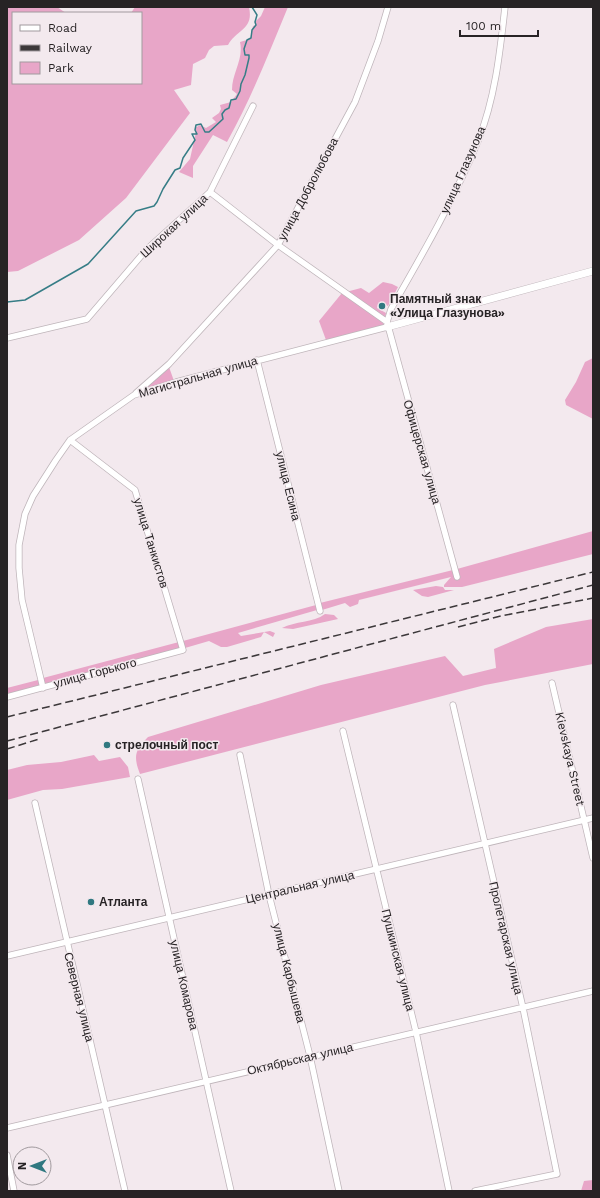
<svg xmlns="http://www.w3.org/2000/svg" width="600" height="1198" viewBox="0 0 600 1198" font-family="'Work Sans',sans-serif">
	<rect width="100%" height="100%" fill="#f3e9ee"/>
	<path fill="#e8a6c8" d="M7 7H57L66 13H13V83H141V13H131L135 7H249C254 30 237 29 228 45L214 46 209 50 205 58 193 64 191 85 174 90 190 113 126 198 79 240 18 271 7 272Z
		M265 7H288C269 53 251 99 227 142L213 135 193 166V178L179 172 190 159 196 132 195 128 200 125 206 128 216 122 212 118 219 113 221 109 220 105 231 102 237 94 232 90C232 73 244 59 240 42L250 39 253 26 256 25 255 22 261 16Z
		M383 282 392 284 398 287 388 306 379 302 377 308 386 313 385 319 346 292 361 288 369 293Z
		M342 293 382 321 384 325 326 340 319 321Z
		M593 358V419L566 405 565 400 576 382 585 362Z
		M169 367 174 381 143 390Z
		M593 531V554L462 587H444V585L451 577 359 600 358 604 350 607 345 603 322 610 320 603 453 570 456 579 460 578 457 569Z
		M436 586 443 587 445 590H454L428 597 422 596 413 590Z
		M316 605 317 610 238 633 241 636 270 631 275 633 273 637 264 632 261 637 227 647H221L209 641 185 648 183 641Z
		M325 614 334 615 338 619 293 629 282 628C295 621 313 623 325 614Z
		M593 619V664L485 685 140 774C133 756 135 750 148 737L321 685 445 656 463 676 496 668 494 649 546 627Z
		M179 642 180 648 44 685 43 678Z
		M38 680 40 686 7 695V688Z
		M94 755 99 761 120 757 128 767 130 777 62 789 43 790 7 800V770L27 765 61 762Z
		M593 1180V1191H581L584 1181Z"/>
	<g fill="none" stroke-linecap="round" stroke-linejoin="round">
		<path stroke="#367d86" stroke-width="1.5" d="M7 302 25 300 88 264 136 211 154 206 157 202 163 189 175 170 180 168 183 158 195 140 192 134H197L195 130 196 125 201 124 205 132H209L223 119 222 114 225 110 229 108 231 100 236 99 240 91 241 84 245 75 249 58V55H245L244 49 247 40 251 38 252 30 256 25 255 22 257 15 252 7"/>
		<g stroke="#bfb5ba" stroke-width="7">
			<path id="minor" d="M210 192 253 106
				M387 322 391 309C422 255 454 200 478 141 495 99 500 52 505 7
				M7 338 87 319 147 249 210 192 278 245 387 322 457 577
				M257 360 320 611
				M136 393 169 364 278 245 355 102 378 41 388 7
				M552 683 593 858
				M43 688 22 600 19 568V545L25 514 33 496 56 460 70 440 134 395 176 382 387 327
				M7 697 183 650 135 490 70 440
				M453 705 523 1008 557 1174 475 1191
				M343 731 416 1032 449 1191
				M240 755 269 895 310 1056 339 1191
				M138 779 231 1191
				M35 803 125 1191
				M7 956 593 818
				M7 1128 593 991
				M7 1155 14 1191"/>
		</g>
		<g stroke="#bfb5ba" stroke-width="8">
			<path id="tertiary" d="M387 327 593 271"/>
		</g>
		<use href="#minor" stroke="#fff" stroke-width="5.5"/>
		<use href="#tertiary" stroke="#fff" stroke-width="7"/>
		<path stroke="#3c383a" stroke-width="1.5" stroke-dasharray="8 4" stroke-linecap="butt" d="M458 627 501 616 593 598
			M7 717 593 572
			M7 741 593 585
			M7 749 39 739"/>
	</g>
	<g fill="#307880" stroke="#f3e9ee" stroke-width="1.5">
		<circle cx="382" cy="306" r="4"/>
		<circle cx="107" cy="745" r="4"/>
		<circle cx="91" cy="902" r="4"/>
	</g>
	<g text-anchor="middle" stroke-width="3" stroke-linejoin="round" paint-order="stroke">
		<g font-size="12" fill="#272325" stroke="#f3e9ee">
			<text transform="translate(463 170) rotate(-66)" y="4">улица Глазунова</text>
			<text transform="translate(308 189) rotate(-62)" y="4">улица Добролюбова</text>
			<text transform="translate(174 226) rotate(-43)" y="4">Широкая улица</text>
			<text transform="translate(198 377) rotate(-16)" y="4">Магистральная улица</text>
			<text transform="translate(422 452) rotate(74)" y="4">Офицерская улица</text>
			<text transform="translate(288 486) rotate(76)" y="4">улица Есина</text>
			<text transform="translate(151 543) rotate(73)" y="4">улица Танкистов</text>
			<text transform="translate(95 673) rotate(-15)" y="4">улица Горького</text>
			<text transform="translate(570 759) rotate(77)" y="4">Kievskaya Street</text>
			<text transform="translate(300 887) rotate(-13)" y="4">Центральная улица</text>
			<text transform="translate(506 938) rotate(77)" y="4">Пролетарская улица</text>
			<text transform="translate(398 960) rotate(76)" y="4">Пушкинская улица</text>
			<text transform="translate(289 973) rotate(76)" y="4">улица Карбышева</text>
			<text transform="translate(184 985) rotate(77)" y="4">улица Комарова</text>
			<text transform="translate(79 997) rotate(76)" y="4">Северная улица</text>
			<text transform="translate(300 1059) rotate(-13)" y="4">Октябрьская улица</text>
		</g>
		<g font-size="12" font-weight="bold" fill="#272325" stroke="#f3e9ee" text-anchor="start">
			<text x="390" y="303">Памятный знак<tspan x="390" dy="14">«Улица Глазунова»</tspan></text>
			<text x="115" y="749">стрелочный пост</text>
			<text x="99" y="906">Атланта</text>
		</g>
	</g>
	<rect width="600" height="1198" fill="none" stroke="#272325" stroke-width="16"/>
	<rect x="12" y="12" width="130" height="72" fill="#f3e9ee" stroke="#a19a9e"/>
	<rect x="20" y="25" width="20" height="6" fill="#ffffff" stroke="#a19a9e"/>
	<text x="48" y="32" font-size="12" fill="#272325">Road</text>
	<rect x="20" y="45" width="20" height="6" fill="#3c383a" stroke="#a19a9e"/>
	<text x="48" y="52" font-size="12" fill="#272325">Railway</text>
	<rect x="20" y="62" width="20" height="12" fill="#e8a6c8" stroke="#a19a9e"/>
	<text x="48" y="72" font-size="12" fill="#272325">Park</text>
	<g transform="translate(32 1166) rotate(270)"><circle r="19" fill="#f3e9ee" stroke="#a19a9e"/>
	<path d="M0-3L7 15L0 10L-7 15Z" fill="#307880"/>
	<text y="-6" font-size="11" font-weight="bold" text-anchor="middle" fill="#272325">N</text>
	</g>
	<path d="M460 30v6h78v-6" fill="none" stroke="#272325" stroke-width="2"/>
	<text x="466" y="30" font-size="12" fill="#272325" stroke="#f3e9ee" stroke-width="3" paint-order="stroke">100 m</text>
</svg>
